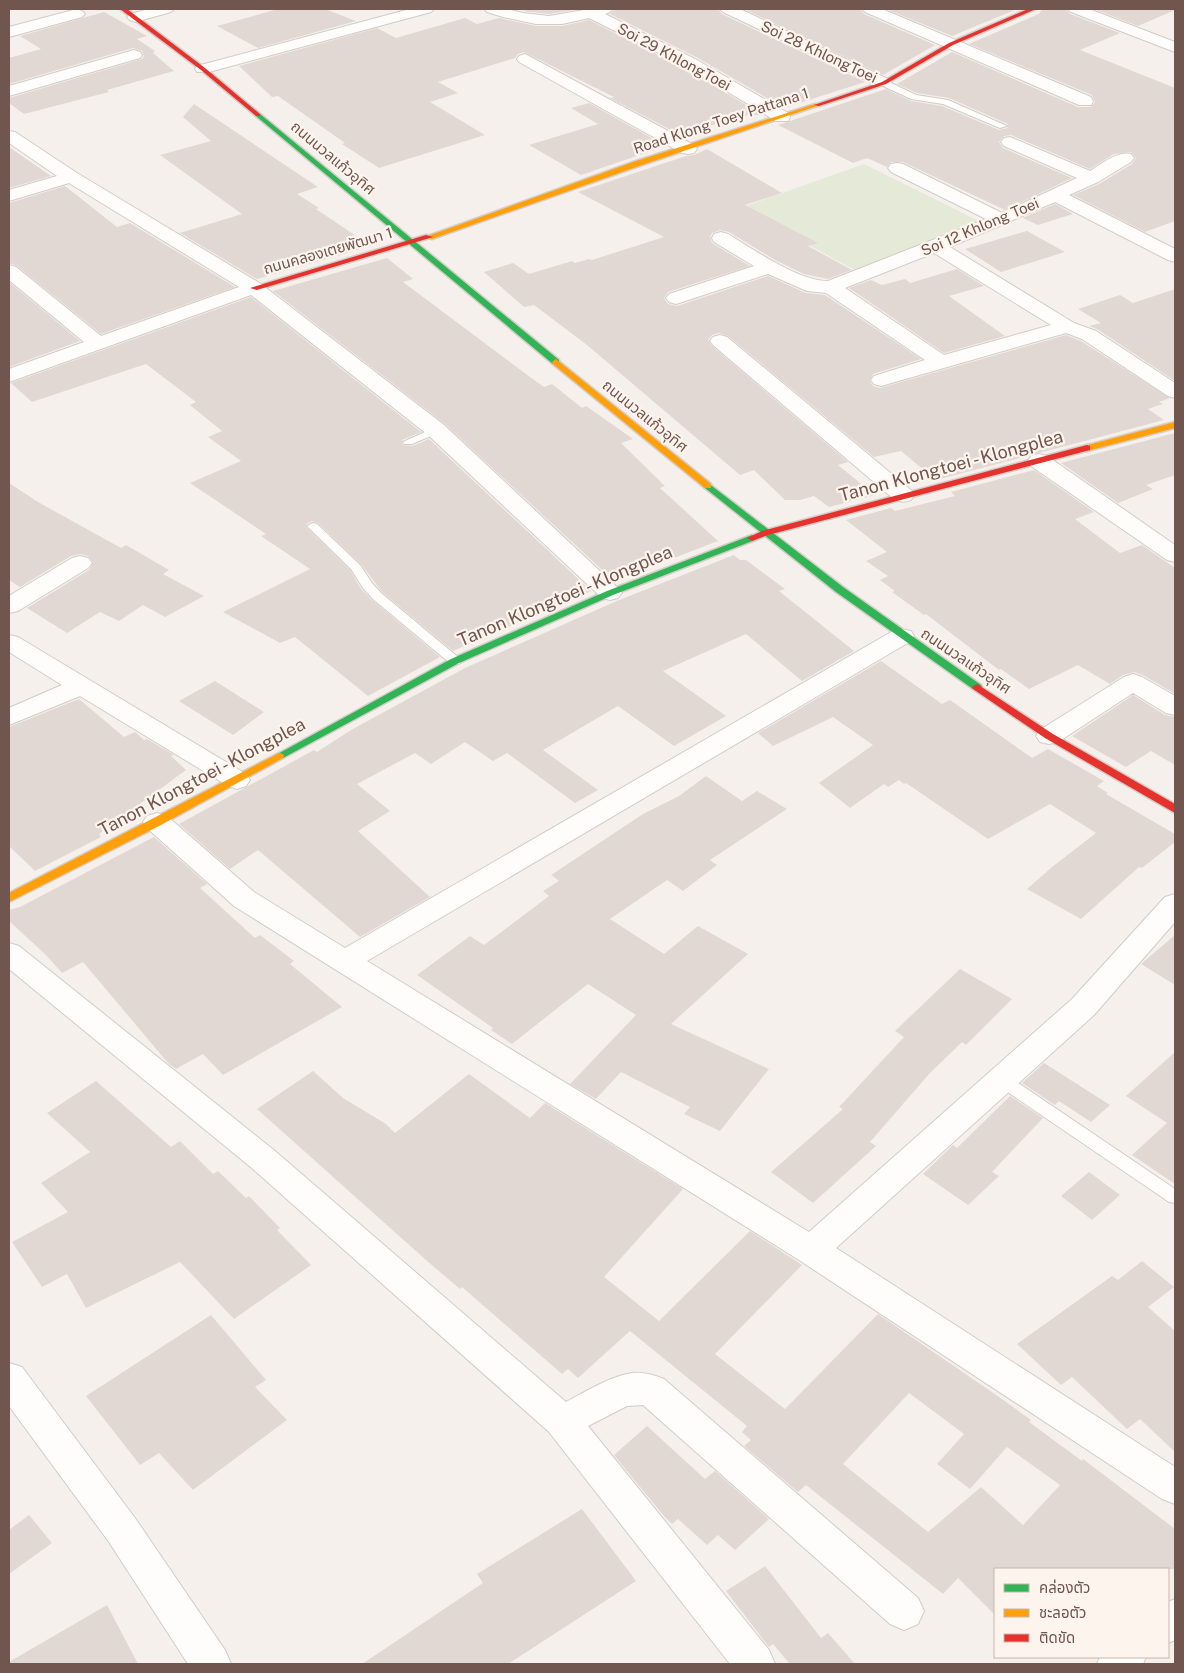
<svg xmlns="http://www.w3.org/2000/svg" width="1184" height="1673" viewBox="0 0 1184 1673" font-family="'Public Sans','Noto Sans Thai',sans-serif">
	<rect width="100%" height="100%" fill="#f5f0eb"/>
	<path fill="#e4ead7" d="M864 164 981 222 855 270 740 208Z"/>
	<path fill="#e1d8d4" fill-rule="evenodd" d="M278 9H325L356 21 258 48 217 26Z
		M530 9H580L549 14 523 11Z
		M614 9H718L722 14 865 82 784 108 698 58 610 14Z
		M744 9H860L864 14 935 45 883 75Z
		M886 9H1017L952 36Z
		M1042 9H1066L1070 14 1120 33 1080 50 1175 88V221L1145 232 1073 195 1099 184 1132 164 1136 158 1131 152 1114 154 1090 169 1011 135 1004 136 999 142 1003 148 1072 178 1005 210 903 162H891L887 167 867 158 853 163 778 125 886 89 911 101 942 106 999 130 1008 128V124L949 98 917 93 897 84 952 52 1078 107H1091L1095 102 1092 95 969 44 1039 14Z
		M1094 9H1175V10L1138 26Z
		M104 12 147 36 137 39 155 51 153 53 174 71 107 90 109 92 24 114 9 103V98L142 59 144 56 142 51 133 48 9 84V58L41 49 20 36Z
		M465 18 477 24 499 18 536 26H562L589 20 684 68 763 115H748L681 134 690 139H688L610 98 614 97 524 52 518 54 515 58 438 82 458 93 430 102 485 135 379 168 342 144 345 143 278 96 272 97 239 66 377 28 396 38Z
		M589 103 666 146 581 175 529 145 598 124 571 108Z
		M194 104 318 187 297 194 319 208 316 209 371 246 257 279 180 233 242 214 160 155 211 141 183 117Z
		M9 147 51 176 9 188Z
		M707 149 782 193 745 205 818 243 808 246 852 270 828 279 804 274 777 261 729 232 720 230 712 233 710 237 712 243 750 266 668 292 664 298 668 304 677 306 768 276 806 293 825 295 921 359 873 374 870 381 873 386 880 388 1066 335 1081 341 1170 398 1159 402 1163 404 1148 409 1164 420 936 480 901 451 874 457 728 336 719 333 712 335 708 340 712 346 848 462 838 465 875 495 829 507 814 496 800 500H785L754 470 740 475 587 345 534 305 524 307 484 272 513 263 529 274 572 261 575 263 589 259 592 260 664 237 578 192 686 156 694 155Z
		M65 186 117 227 130 223 235 287 101 334 17 266 9 263V203Z
		M1055 204 1073 214 1038 225 1023 218Z
		M1027 231 1065 252 1001 272 965 249Z
		M387 258 413 279 403 282 530 377 544 387 552 384 582 408 586 406 633 439 621 443 665 486 660 488 718 541 614 581 445 424 273 291Z
		M957 269 984 286 949 296 1005 336 944 353 849 288 871 280 882 285 905 279 910 283Z
		M9 282 80 341 9 367Z
		M1175 289V381L1097 329 1089 326 1101 323 1078 309 1120 295 1133 303Z
		M251 297 421 432 402 440V445L413 446 429 439 591 591 453 651 382 592 361 564 318 523 312 521 306 524V527L350 570 361 589 372 600 440 657 368 696 295 637 280 643 223 612 310 569 261 536 266 534 190 483 241 461 208 437 222 431 190 405 196 402 146 364 32 402 11 383Z
		M1175 433V475L1146 485 1153 489 1118 503 1061 463Z
		M1034 470 1094 512 1075 519 1120 553 1142 545 1175 568V694L1143 675 1134 672 1123 675 1110 684 1078 665 1029 689 1001 669 999 670 926 614 924 615 892 592 895 591 880 580 888 576 866 561 887 552 846 520 891 508 895 511 955 496 951 492Z
		M9 483 38 502 121 548 126 545 169 570 163 574 204 596 165 617 143 605 119 621 100 612 67 633 27 608 89 570 93 562 88 556 80 554 71 556 20 587 9 580Z
		M734 555 740 560H746L785 589 779 591 854 651 802 681 746 634 663 671 726 716 674 746 618 706 543 750 598 790 575 803 507 753 493 761 465 742 431 764 415 753 357 784 390 811 358 831 430 897 360 937 258 850 230 869 179 824 314 750 317 752 351 730 465 668 619 600Z
		M881 661 942 704 950 700 1032 758 1048 749 1104 781 1097 786 1108 793 1106 794 1175 834V842L1142 868 1139 867 1081 919 1027 889 1052 867 1096 833 1050 804 988 839 906 783 904 784 899 780 888 787 884 784 850 808 819 783 873 745 833 717 773 746 758 733Z
		M215 681 264 712 233 735 179 701Z
		M1133 695 1165 715 1175 717V765L1151 751 1126 767 1072 736Z
		M79 699 124 737 135 732 144 740 147 739 174 755 171 756 186 770 99 834 101 837 35 871 9 846V727Z
		M706 776 742 801 757 791 787 809 710 860 717 865 683 891 667 880 610 919 664 954 698 926 748 954 671 1024 769 1069 720 1131 684 1114 690 1107 621 1072 596 1099 570 1084 636 1015 588 984 512 1044 491 1030 493 1028 417 975 470 936 484 945 549 896 543 891 559 881 551 875 643 814 679 796Z
		M154 837 207 884 200 888 255 938 260 935 294 961 290 964 342 1007 223 1075 203 1054 176 1069 168 1063 83 962 62 973 46 955 9 921V910L20 907Z
		M1175 935V985L1141 964Z
		M960 969 1012 999 966 1045 962 1042 930 1073 870 1142 876 1146 813 1203 771 1172 843 1109 839 1107 904 1037 895 1031Z
		M1175 1052V1184L1132 1155 1167 1123 1126 1096Z
		M1044 1063 1110 1105 1091 1122 1059 1101 1055 1105 1022 1083Z
		M313 1071 343 1098 386 1124 395 1133 469 1074 530 1118 545 1103 683 1189 604 1277 659 1321 750 1231 802 1265 715 1354 785 1409 878 1314 1002 1399 1031 1420 1029 1422 1082 1461 1083 1459 1175 1529V1569H995V1615L958 1578 943 1594 806 1485 798 1492 744 1446 751 1440 742 1432 747 1426 630 1331 578 1378 568 1369 562 1374 462 1287 460 1289 426 1260 257 1109ZM909 1393 964 1434 937 1464 970 1489 1007 1447 1060 1485 1023 1525 981 1487 928 1532 843 1464Z
		M96 1081 171 1147 180 1141 213 1174 218 1171 246 1198 249 1196 280 1228 277 1230 311 1265 234 1319 180 1262 86 1308 67 1274 42 1287 12 1242 68 1212 41 1183 90 1152 47 1113Z
		M1010 1096 1043 1118 992 1172 999 1176 968 1205 923 1174 953 1145 957 1148Z
		M1089 1172 1120 1195 1092 1220 1061 1196Z
		M1142 1261 1174 1287 1148 1307 1175 1331V1452L1140 1419 1127 1429 1072 1377 1061 1385 1017 1344 1112 1276 1118 1280Z
		M211 1315 266 1380 255 1387 287 1420 193 1490 159 1453 140 1465 86 1396Z
		M647 1426 705 1479 715 1471 769 1519 735 1550 718 1535 707 1545 678 1519 672 1524 663 1515 614 1455Z
		M582 1509 636 1581 508 1664H362L483 1583 477 1574Z
		M29 1515 52 1543 9 1574V1530Z
		M765 1566 821 1638 828 1633 855 1664H787L789 1663 773 1644 769 1647 726 1591Z
		M107 1605 138 1664H9V1662Z"/>
	<g fill="none" stroke-linecap="round" stroke-linejoin="round">
		<g stroke="#d2ccc7" stroke-width="2">
			<path id="lane" d="M881 81H887L916 95 948 100 1007 126 1000 128 943 104 911 99 881 85Z
				M436 427 441 430 440 432 412 444H404L403 442Z
				M313 523 317 524 360 565 372 583 381 593 459 658 461 661 459 664H451L373 599 363 588 351 569 309 528 307 526Z
				M1002 1074 1008 1076 1175 1189V1203L1169 1202 996 1084 994 1080 996 1076Z"/>
		</g>
		<g stroke="#d2ccc7" stroke-width="2">
			<path id="street" d="M77 9 82 11 85 14 82 17 9 37V27Z
				M149 9H174L171 12 135 22 130 20 127 17 130 14Z
				M410 9H434L431 12 209 72H197L195 69 197 66Z
				M484 9H507L523 13 549 16 590 9H612L610 12 605 14 697 60 788 113 790 117 788 121H776L685 66 589 18 562 24H536L503 17 487 12Z
				M720 9H740L890 80 892 83 890 86H878L723 12Z
				M862 9H882L1091 97 1093 101 1091 105H1079L865 12Z
				M1068 9H1089L1175 42V52L1071 12Z
				M134 50 140 52 142 55 140 58 9 96V86Z
				M525 54 694 145 697 149 694 153 688 154 682 153 519 62 517 59 519 56Z
				M9 131 15 132 77 173 261 284 444 425 618 588 622 593 618 598 610 600 602 598 428 435 251 295 9 382V369L84 342 9 280V265L16 267 101 336 239 287 69 183 9 201V190L57 176 9 143Z
				M1010 137 1090 171C1102 164 1117 151 1131 154L1134 158 1131 162 1098 182 1069 195 1175 249V262L1168 260 1055 202 950 247 1074 323 1096 331 1175 383V398L1168 396 1082 339 1066 333 881 386 874 384 871 380 874 376 925 360 826 293 807 291 768 274 676 304 669 302 666 298 669 294 754 266 714 242 712 238 714 234 721 232 728 234C753 249 798 281 828 281L986 219 891 172 888 168 891 164 897 163 903 164 1002 213 1077 178 1004 146 1001 142 1004 138ZM934 253 1051 325 944 355 845 288Z
				M720 335 727 337 911 490 914 495 911 500 903 502 895 500 713 345 710 341 713 337Z
				M1039 454 1047 456 1175 545V562L1167 560 1031 466 1028 461 1031 456Z
				M80 556 88 558 92 563 88 568 18 611 9 613V596L72 558Z
				M902 629 911 631 914 636 911 641 367 961 809 1232 1072 999 1165 897 1175 894V922L1094 1015 836 1248 1175 1467V1504L1162 1499 799 1260 234 906 147 828 143 822 147 816 157 813 167 816 254 892 345 948 893 631Z
				M9 635 18 637 246 774 250 780 246 786 237 789 228 786 80 696 9 725V708L62 685 9 652Z
				M1133 674 1142 677 1175 696V715L1166 713 1133 693 1058 742 1049 744 1040 742 1036 736 1040 730 1124 677Z
				M9 943 19 946 275 1151 566 1402C585 1392 611 1376 632 1373 643 1372 654 1375 664 1379L918 1598 924 1611 918 1624 904 1630 890 1624 643 1405 627 1406 588 1426 769 1650 775 1664H730L549 1432 253 1169 9 969Z
				M9 1363 22 1367 135 1518 225 1650 231 1664H188L109 1542 9 1406Z
				M1175 1599V1640L1168 1643V1602Z
				M1100 1657H1146L1143 1664H1097Z"/>
		</g>
		<g stroke="#d4ccc8" stroke-width="3">
			<path id="fast" d="M256 114H260L559 360V364H553L256 116Z
				M708 483 843 587 981 685 982 687 981 689H973L836 592 705 488 703 486Z
				M752 535 757 538 755 540 613 595 459 663 283 758H275L274 756 451 659 607 591Z"/>
		</g>
		<g stroke="#d4ccc8" stroke-width="3">
			<path id="slow" d="M815 104 820 105 642 165 432 239 425 237 636 161Z
				M556 359 711 484V488H705L553 364 552 362Z
				M1175 422V428L1087 451 1083 448 1084 446Z
				M279 753 283 754 284 756 283 758 161 825 9 902V893Z"/>
		</g>
		<g stroke="#d4ccc8" stroke-width="3">
			<path id="jam" d="M120 9H127L205 68 260 114V116H256L201 70Z
				M1028 9H1036L953 45 886 84 819 106 814 105 882 82 949 43Z
				M426 235 433 237 257 290 250 288Z
				M1087 445 1090 446V450L768 535 752 541 747 538 762 531Z
				M977 684 1053 734 1175 804V813L1045 738 973 689 972 687Z"/>
		</g>
		<use href="#lane" fill="#fefdfc" fill-rule="evenodd"/>
		<use href="#street" fill="#fefdfc" fill-rule="evenodd"/>
		<use href="#fast" fill="#30b455" fill-rule="evenodd"/>
		<use href="#slow" fill="#ff9f0a" fill-rule="evenodd"/>
		<use href="#jam" fill="#e5322d" fill-rule="evenodd"/>
	</g>
	<g text-anchor="middle" stroke-width="4.5" stroke-linejoin="round" paint-order="stroke">
		<g font-size="15" fill="#70564f" stroke="#fdf5ed">
			<text transform="translate(819 52) rotate(25)" y="5">Soi 28 KhlongToei</text>
			<text transform="translate(674 57) rotate(28)" y="5">Soi 29 KhlongToei</text>
			<text transform="translate(721 121) rotate(-18)" y="5">Road Klong Toey Pattana 1</text>
			<text transform="translate(333 158) rotate(40)" y="5">ถนนนวลแก้วอุทิศ</text>
			<text transform="translate(980 227) rotate(-23)" y="5">Soi 12 Khlong Toei</text>
			<text transform="translate(328 251) rotate(-16)" y="5">ถนนคลองเตยพัฒนา 1</text>
			<text transform="translate(645 416) rotate(39)" y="5">ถนนนวลแก้วอุทิศ</text>
			<text transform="translate(966 661) rotate(34)" y="5">ถนนนวลแก้วอุทิศ</text>
		</g>
		<g font-size="18" fill="#70564f" stroke="#fdf5ed">
			<text transform="translate(951 466) rotate(-15)" y="6">Tanon Klongtoei - Klongplea</text>
			<text transform="translate(565 596) rotate(-23)" y="6">Tanon Klongtoei - Klongplea</text>
			<text transform="translate(202 777) rotate(-28)" y="6">Tanon Klongtoei - Klongplea</text>
		</g>
	</g>
	<rect width="1184" height="1673" fill="none" stroke="#70564f" stroke-width="20"/>
	<rect x="994" y="1568" width="175" height="90" fill="#fdf5ed" stroke="#c5b5ae"/>
	<rect x="1004" y="1584" width="25" height="8" fill="#30b455" stroke="#c5b5ae"/>
	<text x="1039" y="1593" font-size="15" fill="#70564f">คล่องตัว</text>
	<rect x="1004" y="1609" width="25" height="8" fill="#ff9f0a" stroke="#c5b5ae"/>
	<text x="1039" y="1618" font-size="15" fill="#70564f">ชะลอตัว</text>
	<rect x="1004" y="1634" width="25" height="8" fill="#e5322d" stroke="#c5b5ae"/>
	<text x="1039" y="1643" font-size="15" fill="#70564f">ติดขัด</text>
</svg>
